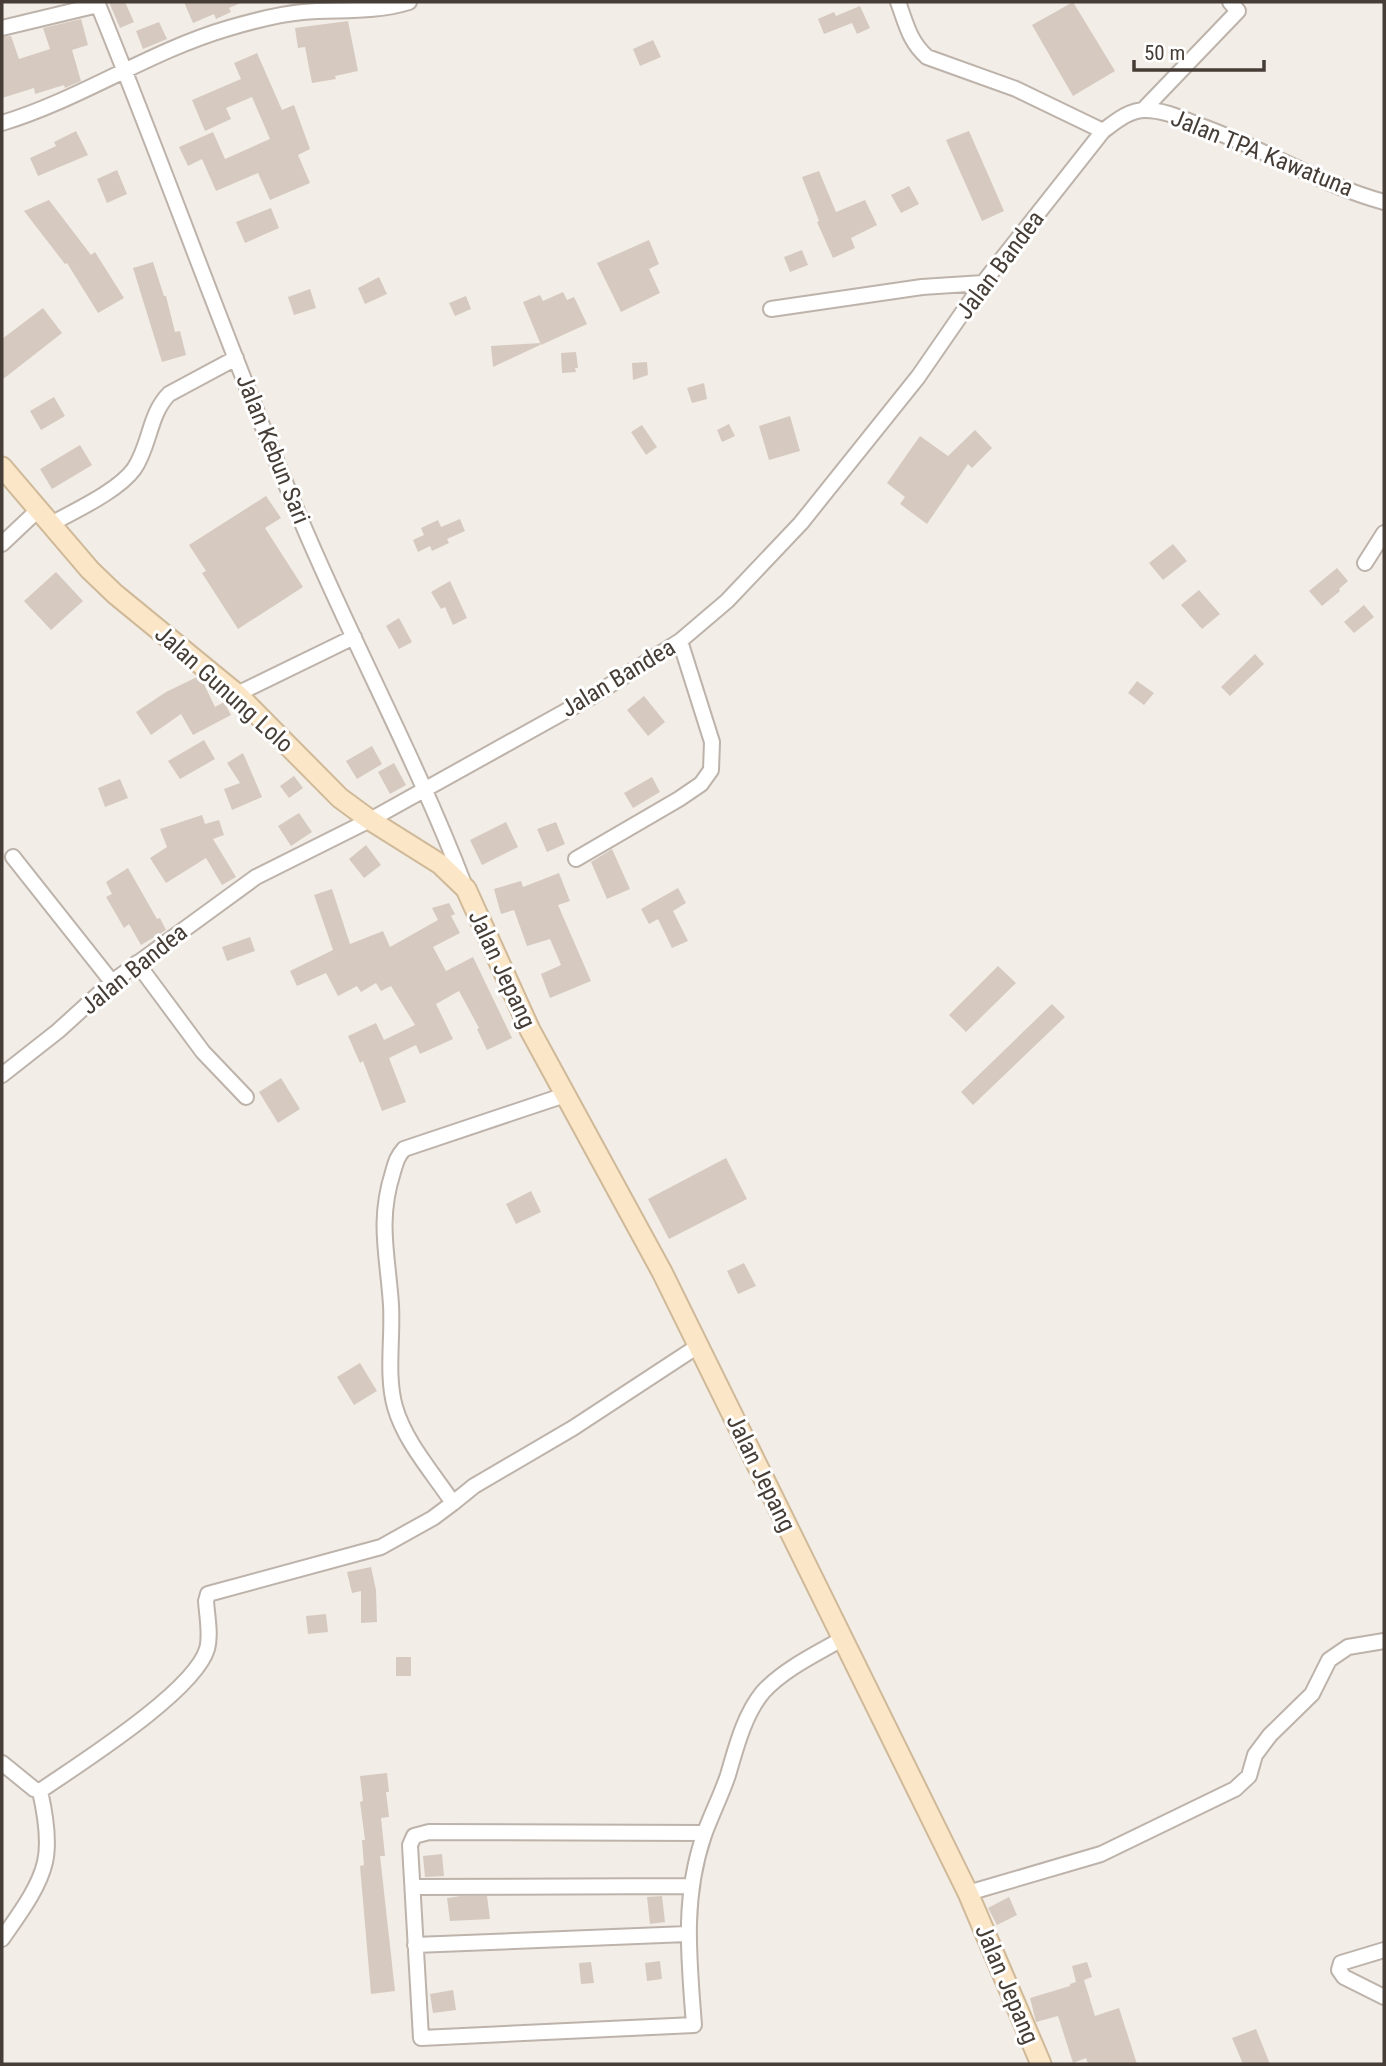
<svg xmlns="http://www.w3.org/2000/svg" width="1386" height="2066" viewBox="0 0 1386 2066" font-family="'Roboto Condensed',sans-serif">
	<rect width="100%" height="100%" fill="#f2ede7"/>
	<path fill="#d6cac0" d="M109 2H125L134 22 120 28Z
		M184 2H243L229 8 231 12 216 19 214 14 193 23Z
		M1073 2 1115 71 1073 96 1032 25Z
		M860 6 870 28 857 34 852 23 824 34 818 19 834 12 836 16Z
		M81 19 88 45 72 50 81 81 65 88 64 85 35 94 34 88 2 98V37L11 36 19 59 50 49 43 28Z
		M348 21 358 71 335 76 336 79 312 83 305 47 298 48 295 28Z
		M159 22 167 39 143 49 136 31Z
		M653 40 661 57 640 66 633 49Z
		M257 53 282 110 294 105 310 149 298 155 310 183 270 200 258 173 216 191 202 159 188 166 179 147 213 132 225 159 270 139 252 97 226 108 231 119 205 131 192 100 241 79 234 63Z
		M76 131 88 155 38 176 30 158 56 146 54 142Z
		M969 131 1004 211 982 221 946 140Z
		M117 170 127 194 107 203 97 179Z
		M819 171 836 212 865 200 877 225 851 238 855 248 833 258 817 222 819 221 802 177Z
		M909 186 919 204 901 213 891 195Z
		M49 200 91 255 95 252 124 298 98 313 67 263 65 264 24 211Z
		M271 208 279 228 245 243 236 222Z
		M649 240 659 264 649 269 660 293 621 312 597 263Z
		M802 250 808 265 790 272 784 257Z
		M153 262 164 296H166L175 332 180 331 186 355 162 362 133 268Z
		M379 277 387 294 365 304 358 288Z
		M310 289 316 308 294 315 288 297Z
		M563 292 567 300 574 297 587 324 541 345 523 302 540 295 543 301Z
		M466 296 471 309 455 316 449 303Z
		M43 308 62 333 2 380V339Z
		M540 343V345L493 367 491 346Z
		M576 352 578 368H575L576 372 562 373 561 353Z
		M647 362 648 375 633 380 632 363Z
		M704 383 707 399 692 403 687 388Z
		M54 397 65 416 41 430 30 411Z
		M790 416 800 451 769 460 759 426Z
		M729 424 735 436 722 442 717 430Z
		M642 425 657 447 646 455 631 432Z
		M975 430 992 448 972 468 968 464 927 524 900 504 905 497 887 483 920 436 948 456Z
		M80 445 92 465 52 489 40 469Z
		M266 496 281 518 265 528 303 587 238 629 202 573 206 571 189 545Z
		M460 519 465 531 447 539 449 543 432 551 430 546 418 552 413 540 424 535 421 528 438 520 441 527Z
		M1173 544 1187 561 1163 580 1149 563Z
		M1337 568 1348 581 1339 589 1340 591 1322 606 1309 591Z
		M56 572 83 601 51 630 24 601Z
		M450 581 467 618 453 625 445 607 441 609 431 592Z
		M1199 590 1220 614 1202 629 1181 605Z
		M1364 605 1374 617 1354 633 1344 622Z
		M399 618 412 642 399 649 386 626Z
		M1255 654 1264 664 1230 696 1221 687Z
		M197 677 203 682 215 707 224 702 231 715 193 735 181 714 151 735 136 712 166 692Z
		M1137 681 1154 693 1144 705 1128 693Z
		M644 696 665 722 648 736 627 710Z
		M204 740 215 759 180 779 168 761Z
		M372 746 382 764 357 779 346 761Z
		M243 753 262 797 232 810 224 789 240 783 227 763Z
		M394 763 406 785 390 794 378 772Z
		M294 776 303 788 289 798 280 786Z
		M652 777 660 792 633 808 624 793Z
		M120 779 128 798 105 807 98 788Z
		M299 813 312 832 291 846 278 826Z
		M202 815 205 824 219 820 224 835 213 839 236 877 222 885 206 858 166 883 150 858 167 847 160 829Z
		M506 822 518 847 482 865 470 840Z
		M556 822 565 844 547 852 537 829Z
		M366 845 381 865 364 878 349 859Z
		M612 849 630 889 607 899 591 862Z
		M128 868 157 919 160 918 166 930 141 945 129 924 124 928 106 897 112 894 106 882Z
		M559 873 570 901 558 905 591 981 550 998 541 974 561 965 550 939 527 946 514 910 501 914 494 889 521 881 523 887Z
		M678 888 686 903 673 911 688 941 672 948 658 919 649 924 641 909Z
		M332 889 350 944 383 931 390 947 438 920 432 908 449 903 455 914 451 916 460 933 433 947 446 971 473 957 512 1038 487 1050 477 1029 479 1028 459 991 436 1004 453 1039 420 1054 416 1045 389 1058 406 1102 382 1111 363 1061 360 1063 348 1036 376 1023 384 1040 415 1025 391 986 381 991 376 983 361 992 357 986 338 996 326 973 297 986 290 971 333 950 314 895Z
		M250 937 255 951 227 961 222 947Z
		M998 966 1016 983 966 1032 949 1015Z
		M1052 1004 1065 1017 973 1105 961 1092Z
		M281 1078 300 1109 278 1123 259 1092Z
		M726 1158 747 1199 669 1239 648 1199Z
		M531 1191 541 1212 516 1224 506 1204Z
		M744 1263 756 1286 738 1294 727 1271Z
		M360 1363 377 1391 354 1405 337 1377Z
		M371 1567 376 1590 377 1622 361 1623V1591L352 1593 347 1572Z
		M326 1614 328 1632 308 1634 306 1616Z
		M396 1657H411V1676H396Z
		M387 1773 389 1792H386L389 1817 381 1818 385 1856H380L395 1991 371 1994 360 1866 364 1865 362 1840H365L360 1802 363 1801 360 1776Z
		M442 1854 444 1876 425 1877 423 1856Z
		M461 1896H487L490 1919 450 1921 447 1898Z
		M662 1896 665 1922 650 1924 647 1897Z
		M1009 1897 1017 1915 997 1925 988 1908Z
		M660 1961 662 1979 647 1981 645 1963Z
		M591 1962 594 1983 581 1984 579 1963Z
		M1087 1962 1092 1977 1084 1980 1095 2016 1119 2008 1137 2064H1088L1086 2058 1073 2063 1058 2016 1036 2022 1030 1998 1070 1986V1984L1076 1982 1072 1966Z
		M453 1990 456 2010 433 2013 430 1994Z
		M1256 2029 1270 2064H1243L1232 2038Z"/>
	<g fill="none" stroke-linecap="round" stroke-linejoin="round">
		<g stroke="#bdb3aa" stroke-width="18">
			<path id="street" d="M97 2C167 173 228 348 300 518 352 642 416 759 464 884
				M898 2C906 23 909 41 927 57L1016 89 1103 131
				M2 28 98 5
				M1143 110 1238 11 1230 2
				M2 123C81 99 150 51 229 28 253 21 278 14 303 12 338 9 374 13 409 2
				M771 309 922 287 983 283
				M51 524C76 510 118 491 134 469 150 446 149 414 169 394L236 358
				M2 544 38 510
				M1365 563 1384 533
				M237 694 354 637
				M13 857 112 982
				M576 859 679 799 701 784 711 770 712 742 680 641
				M137 963 203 1052 246 1097
				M2 1075 58 1031 112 982 256 877 370 820 591 697 680 641 727 601 801 523 918 377 983 283 1103 131C1115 122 1129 110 1145 110 1165 110 1183 119 1201 126 1263 148 1321 185 1384 202
				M565 1095 404 1149C397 1157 396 1162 393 1172 377 1222 388 1256 391 1305 393 1338 386 1375 395 1407 405 1442 433 1473 453 1503L474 1486 573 1428 698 1346
				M2 1763 34 1789 40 1791C79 1764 194 1692 207 1649 211 1635 207 1616 206 1601L208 1594 381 1547 433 1518 453 1503
				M704 1833 429 1832 414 1836 410 1845 421 2038 694 2025C689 1959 682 1899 704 1835 711 1815 721 1796 728 1775 736 1748 744 1715 763 1692 784 1669 816 1654 842 1639
				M413 1887 692 1886
				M968 1893 1101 1854 1235 1789 1249 1776 1255 1755 1270 1735 1312 1694 1329 1660 1348 1647 1384 1641
				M2 1939C17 1917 39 1889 45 1862 50 1840 45 1813 40 1791
				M415 1945 687 1934
				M1384 1950 1341 1963 1339 1970 1344 1977 1384 1997"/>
		</g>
		<g stroke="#cfb999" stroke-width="23">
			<path id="secondary" d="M2 467 90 570 115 594 237 694 340 798 370 820 440 864 466 889 530 1030 662 1272 968 1893 1041 2064"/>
		</g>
		<use href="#street" stroke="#fff" stroke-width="14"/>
		<use href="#secondary" stroke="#fbe7c8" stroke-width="19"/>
	</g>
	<g text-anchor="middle" stroke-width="6" stroke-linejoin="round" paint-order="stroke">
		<g font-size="24" fill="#453d36" stroke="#fff">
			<text transform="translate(1262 153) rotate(22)" y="8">Jalan TPA Kawatuna</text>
			<text transform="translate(1000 265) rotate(-53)" y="8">Jalan Bandea</text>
			<text transform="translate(273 449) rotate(68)" y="8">Jalan Kebun Sari</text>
			<text transform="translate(618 678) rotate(-31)" y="8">Jalan Bandea</text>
			<text transform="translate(224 689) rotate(42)" y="8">Jalan Gunung Lolo</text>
			<text transform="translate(134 969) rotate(-39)" y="8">Jalan Bandea</text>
			<text transform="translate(502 969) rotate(65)" y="8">Jalan Jepang</text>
			<text transform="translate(761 1473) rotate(64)" y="8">Jalan Jepang</text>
			<text transform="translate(1007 1984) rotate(67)" y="8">Jalan Jepang</text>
		</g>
	</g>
	<rect width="1386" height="2066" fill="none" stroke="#453d36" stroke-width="7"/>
	<path d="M1134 60v10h130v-10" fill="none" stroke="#453d36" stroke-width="3.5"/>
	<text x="1144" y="60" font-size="21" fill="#453d36" stroke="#ffffff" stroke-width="5" paint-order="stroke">50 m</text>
</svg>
